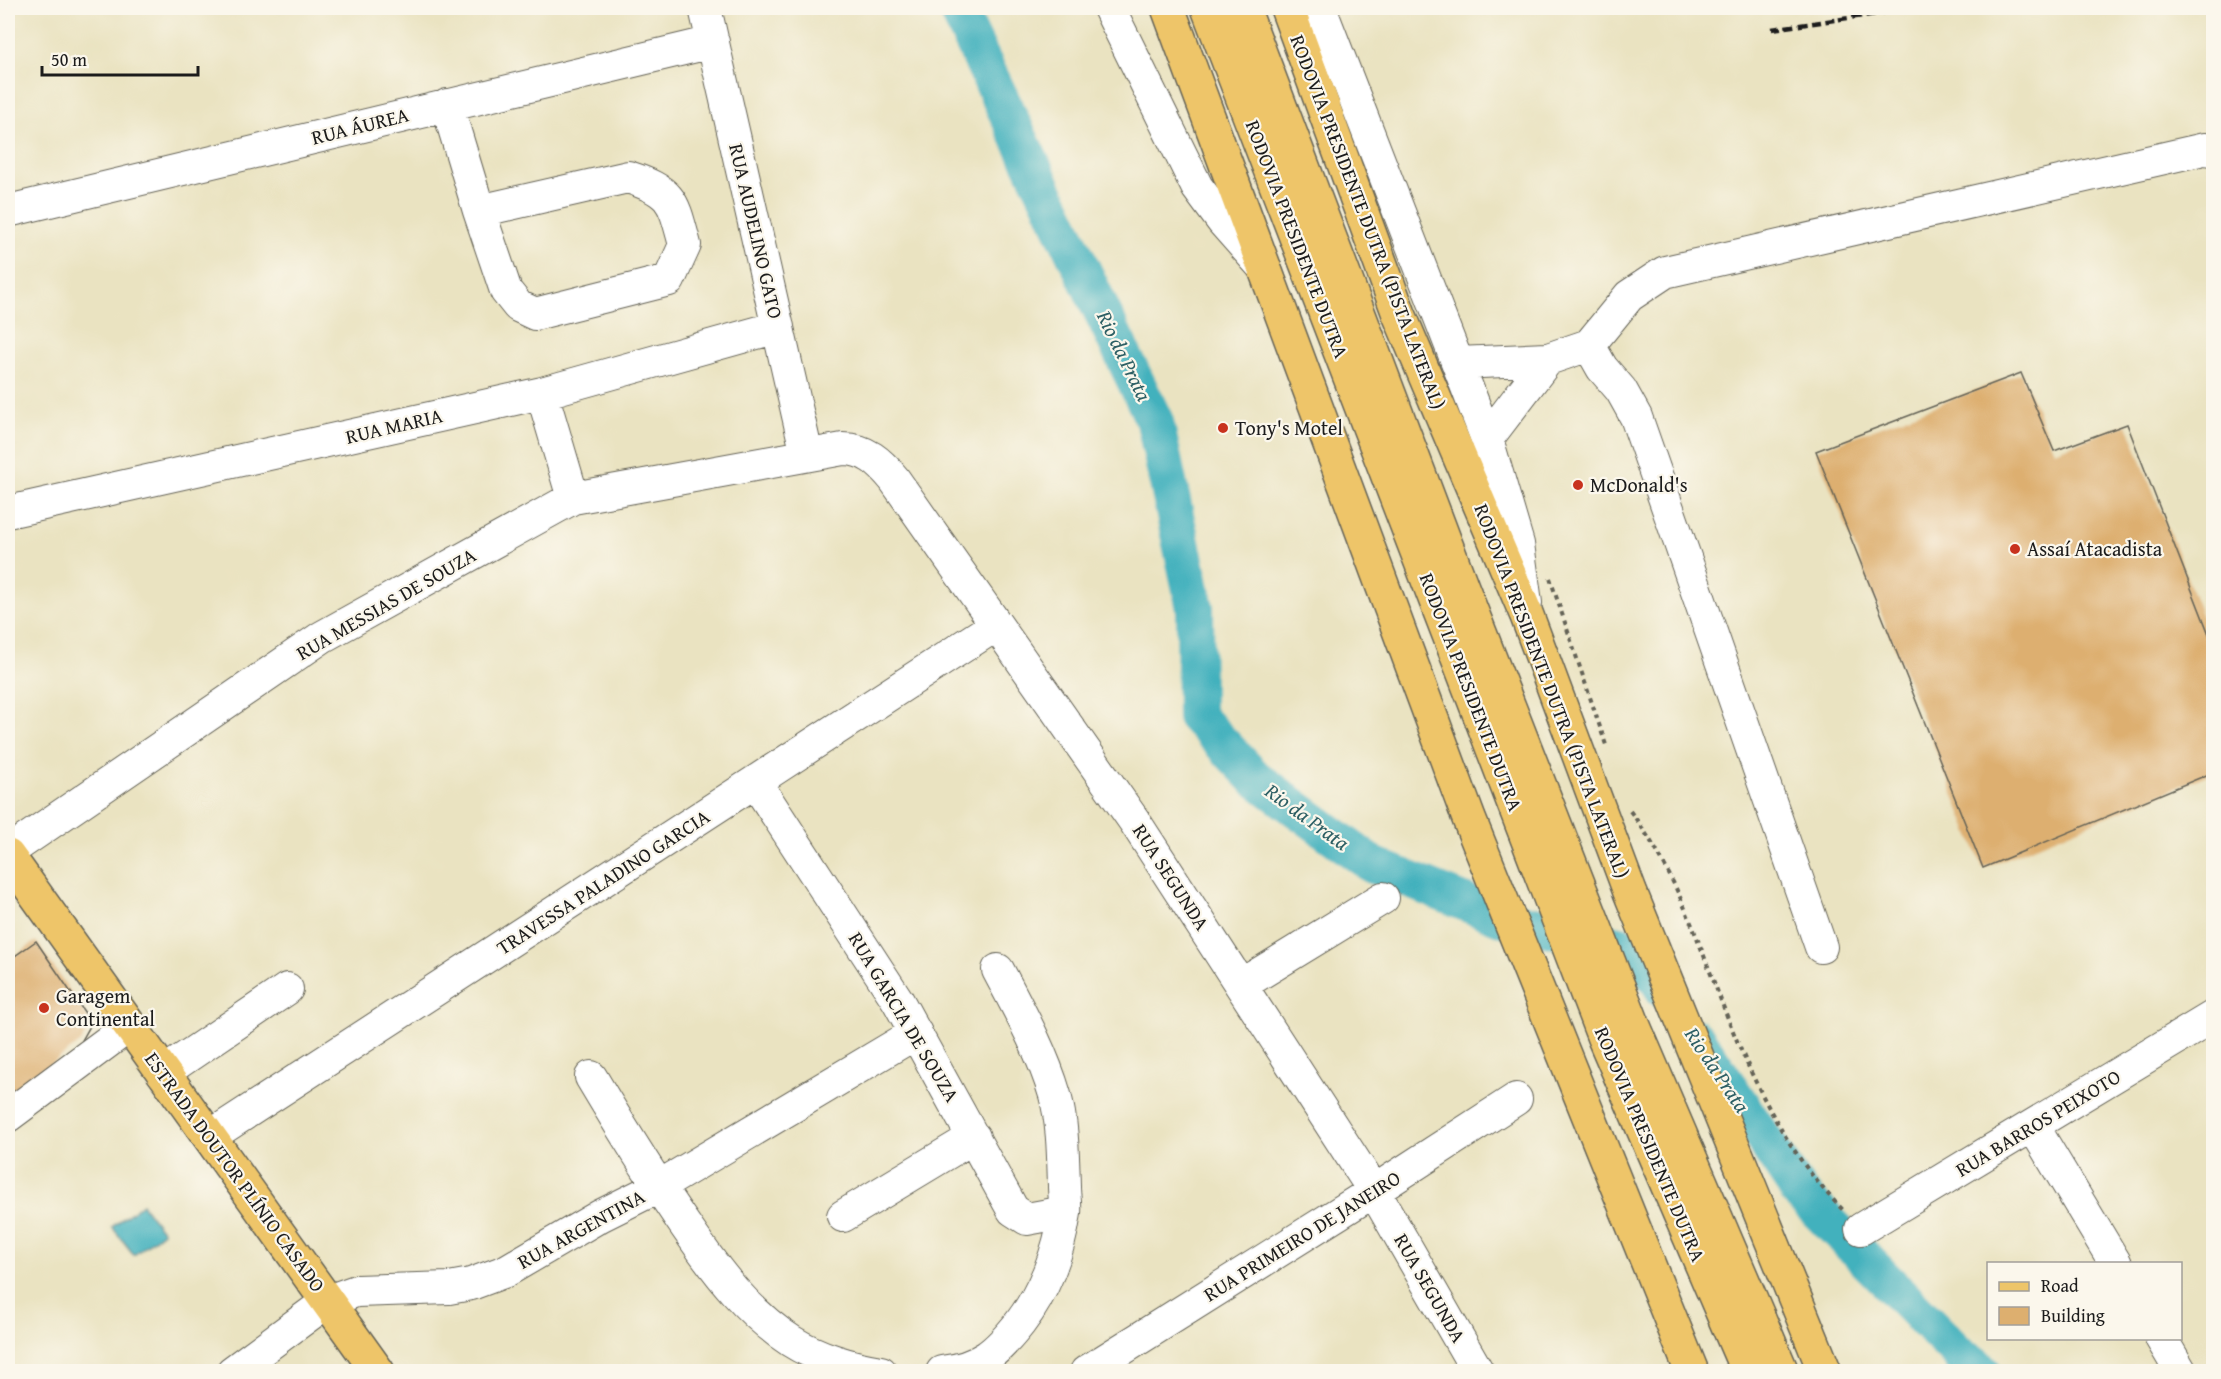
<svg xmlns="http://www.w3.org/2000/svg" width="2221" height="1379" viewBox="0 0 2221 1379" font-family="'Gentium Book Plus',serif">
	<rect width="100%" height="100%" fill="#fbf7ec"/>
	<filter id="ink" filterUnits="userSpaceOnUse"><feTurbulence type="fractalNoise" baseFrequency=".0167" numOctaves="2"/><feDisplacementMap in="SourceGraphic" scale="12" xChannelSelector="R" yChannelSelector="G"/><feConvolveMatrix kernelMatrix="1 2 1 2 8 2 1 2 1" color-interpolation-filters="sRGB"/></filter>
	<filter id="wash" filterUnits="userSpaceOnUse"><feTurbulence type="fractalNoise" baseFrequency=".008" numOctaves="4" result="noise"/><feDisplacementMap in="SourceGraphic" scale="24" xChannelSelector="R" yChannelSelector="G"/><feGaussianBlur stdDeviation="1.35" result="paint"/><feColorMatrix in="noise" values="0 0 0 0 0 0 0 0 0 0 0 0 0 0 0 0 0 1.4 0 .05"/><feComposite in="paint" operator="in"/></filter>
	<g filter="url(#wash)">
		<rect width="100%" height="100%" fill="#eae3c1"/>
		<path fill="#42b1bd" stroke="#2f666c" stroke-width="1.5" d="M142 1204 163 1232 134 1255 112 1227Z"/>
		<g fill="none" stroke-linecap="round" stroke-linejoin="round">
			<path stroke="#42b1bd" stroke-width="38" d="M957 8 1155 422 1195 608 1196 716 1255 778 1373 865 1503 918 1637 949 1665 991
				M1696 1038 1800 1193 1960 1355 1983 1372"/>
		</g>
		<g id="blocks">
			<path fill="#ddaf6f" d="M2021 373 2054 451 2127 424 2214 647V772L1983 868 1816 451Z
				M36 941 89 1019 90 1026 81 1042 8 1096V961Z"/>
		</g>
	</g>
	<g filter="url(#ink)">
		<use href="#blocks" fill-opacity="0" stroke="#646256" stroke-width="1.5"/>
		<g fill="none" stroke-linecap="round" stroke-linejoin="round">
			<g stroke="#646256" stroke-width="34">
				<path id="minor" d="M705 8 807 455
					M1109 8 1197 187 1223 222 1262 266
					M1320 8 1487 439 1518 544 1526 603
					M447 105 479 211
					M628 177C674 192 673 201 685 245L669 280 535 314 518 306 506 291 479 211Z
					M8 211 713 42
					M1589 345 1629 296 1665 272 2204 149 2214 150
					M1458 363 1548 359 1589 345 1602 368 1621 390 1636 417 1821 947
					M542 393 573 498
					M1487 439 1548 359
					M8 512 542 393 778 327
					M756 783 898 1001 1013 1210 1027 1219 1065 1212
					M8 852 322 637 573 498 843 449C866 449 880 462 894 479L1135 822 1374 1191 1478 1372
					M1241 985 1383 898
					M163 1073 287 989
					M591 1077C622 1129 654 1181 689 1231 717 1272 748 1313 791 1341 816 1357 852 1368 881 1372
					M8 1116 129 1026
					M2033 1126 2116 1264
					M209 1137 996 625
					M843 1216 974 1137
					M1861 1229 2214 1016
					M2161 1338 2181 1372
					M232 1372 328 1301 356 1291 449 1288 471 1284 506 1271 600 1216 658 1187 916 1033
					M942 1372C980 1368 997 1352 1020 1323 1044 1292 1059 1252 1065 1213 1066 1205 1064 1195 1064 1186 1063 1156 1063 1124 1055 1095 1042 1051 1019 1010 998 970
					M1086 1372 1374 1191 1516 1099"/>
			</g>
			<g stroke="#646256" stroke-width="36">
				<path id="major" d="M8 856 378 1372"/>
			</g>
			<g stroke="#646256" stroke-width="36">
				<path id="highway" d="M1168 8 1469 819 1692 1372
					M1208 8 1604 1038 1748 1372
					M1243 8 1462 587 1633 1024 1782 1372
					M1287 8 1399 314 1527 616 1630 892 1825 1372"/>
			</g>
			<path stroke="#646256" stroke-width="4" stroke-dasharray="4.5 4.5" stroke-linecap="butt" d="M1550 578 1607 748
				M1630 811C1684 881 1706 970 1741 1050 1767 1109 1798 1166 1844 1211"/>
			<use href="#minor" stroke="#fff" stroke-width="32"/>
			<use href="#major" stroke="#eec569" stroke-width="33"/>
			<use href="#highway" stroke="#eec569" stroke-width="33"/>
			<path stroke="#1c1c1c" stroke-width="4.5" stroke-dasharray="9 4.5" stroke-linecap="butt" d="M1772 29 1918 8"/>
		</g>
	</g>
	<g fill="#c8321e" stroke="#fbf7ec" stroke-width="2">
		<circle cx="1223" cy="428" r="6"/>
		<circle cx="1578" cy="485" r="6"/>
		<circle cx="2015" cy="549" r="6"/>
		<circle cx="44" cy="1008" r="6"/>
	</g>
	<g text-anchor="middle" stroke-width="4.5" stroke-linejoin="round" paint-order="stroke">
		<g font-size="20" fill="#1c1c1c" stroke="#fbf7ec">
			<text transform="translate(360 126) rotate(-14)" y="7">RUA ÁUREA</text>
			<text transform="translate(1368 222) rotate(69)" y="7">RODOVIA PRESIDENTE DUTRA (PISTA LATERAL)</text>
			<text transform="translate(756 231) rotate(77)" y="7">RUA AUDELINO GATO</text>
			<text transform="translate(1297 239) rotate(69)" y="7">RODOVIA PRESIDENTE DUTRA</text>
			<text transform="translate(394 426) rotate(-13)" y="7">RUA MARIA</text>
			<text transform="translate(386 604) rotate(-30)" y="7">RUA MESSIAS DE SOUZA</text>
			<text transform="translate(1552 691) rotate(69)" y="7">RODOVIA PRESIDENTE DUTRA (PISTA LATERAL)</text>
			<text transform="translate(1471 692) rotate(69)" y="7">RODOVIA PRESIDENTE DUTRA</text>
			<text transform="translate(1171 877) rotate(57)" y="7">RUA SEGUNDA</text>
			<text transform="translate(603 882) rotate(-33)" y="7">TRAVESSA PALADINO GARCIA</text>
			<text transform="translate(904 1017) rotate(59)" y="7">RUA GARCIA DE SOUZA</text>
			<text transform="translate(2038 1123) rotate(-31)" y="7">RUA BARROS PEIXOTO</text>
			<text transform="translate(1650 1144) rotate(67)" y="7">RODOVIA PRESIDENTE DUTRA</text>
			<text transform="translate(235 1172) rotate(54)" y="7">ESTRADA DOUTOR PLÍNIO CASADO</text>
			<text transform="translate(581 1229) rotate(-29)" y="7">RUA ARGENTINA</text>
			<text transform="translate(1302 1236) rotate(-32)" y="7">RUA PRIMEIRO DE JANEIRO</text>
			<text transform="translate(1430 1288) rotate(60)" y="7">RUA SEGUNDA</text>
		</g>
		<g font-size="20" fill="#1c1c1c" stroke="#fbf7ec" text-anchor="start">
			<text x="1235" y="435">Tony's Motel</text>
			<text x="1590" y="492">McDonald's</text>
			<text x="2027" y="556">Assaí Atacadista</text>
			<text x="56" y="1003">Garagem<tspan x="56" dy="23">Continental</tspan></text>
		</g>
		<g font-size="21" font-style="italic" fill="#2d5f64" stroke="#fbf7ec">
			<text transform="translate(1124 356) rotate(64)" y="7">Rio da Prata</text>
			<text transform="translate(1307 817) rotate(36)" y="7">Rio da Prata</text>
			<text transform="translate(1717 1070) rotate(56)" y="7">Rio da Prata</text>
		</g>
	</g>
	<rect width="2221" height="1379" fill="none" stroke="#fbf7ec" stroke-width="30"/>
	<rect x="1987" y="1262" width="195" height="78" fill="#fbf7ec" stroke="#a29f99" stroke-width="1.5"/>
	<rect x="1999" y="1282" width="30" height="9" fill="#eec569" stroke="#a29f99" stroke-width="1.5"/>
	<text x="2041" y="1292" font-size="18" fill="#1c1c1c">Road</text>
	<rect x="1999" y="1307" width="30" height="18" fill="#ddaf6f" stroke="#a29f99" stroke-width="1.5"/>
	<text x="2041" y="1322" font-size="18" fill="#1c1c1c">Building</text>
	<path d="M42 66v9h156v-9" fill="none" stroke="#1c1c1c" stroke-width="3"/>
	<text x="51" y="66" font-size="18" fill="#1c1c1c" stroke="#fbf7ec" stroke-width="4.5" paint-order="stroke">50 m</text>
</svg>
